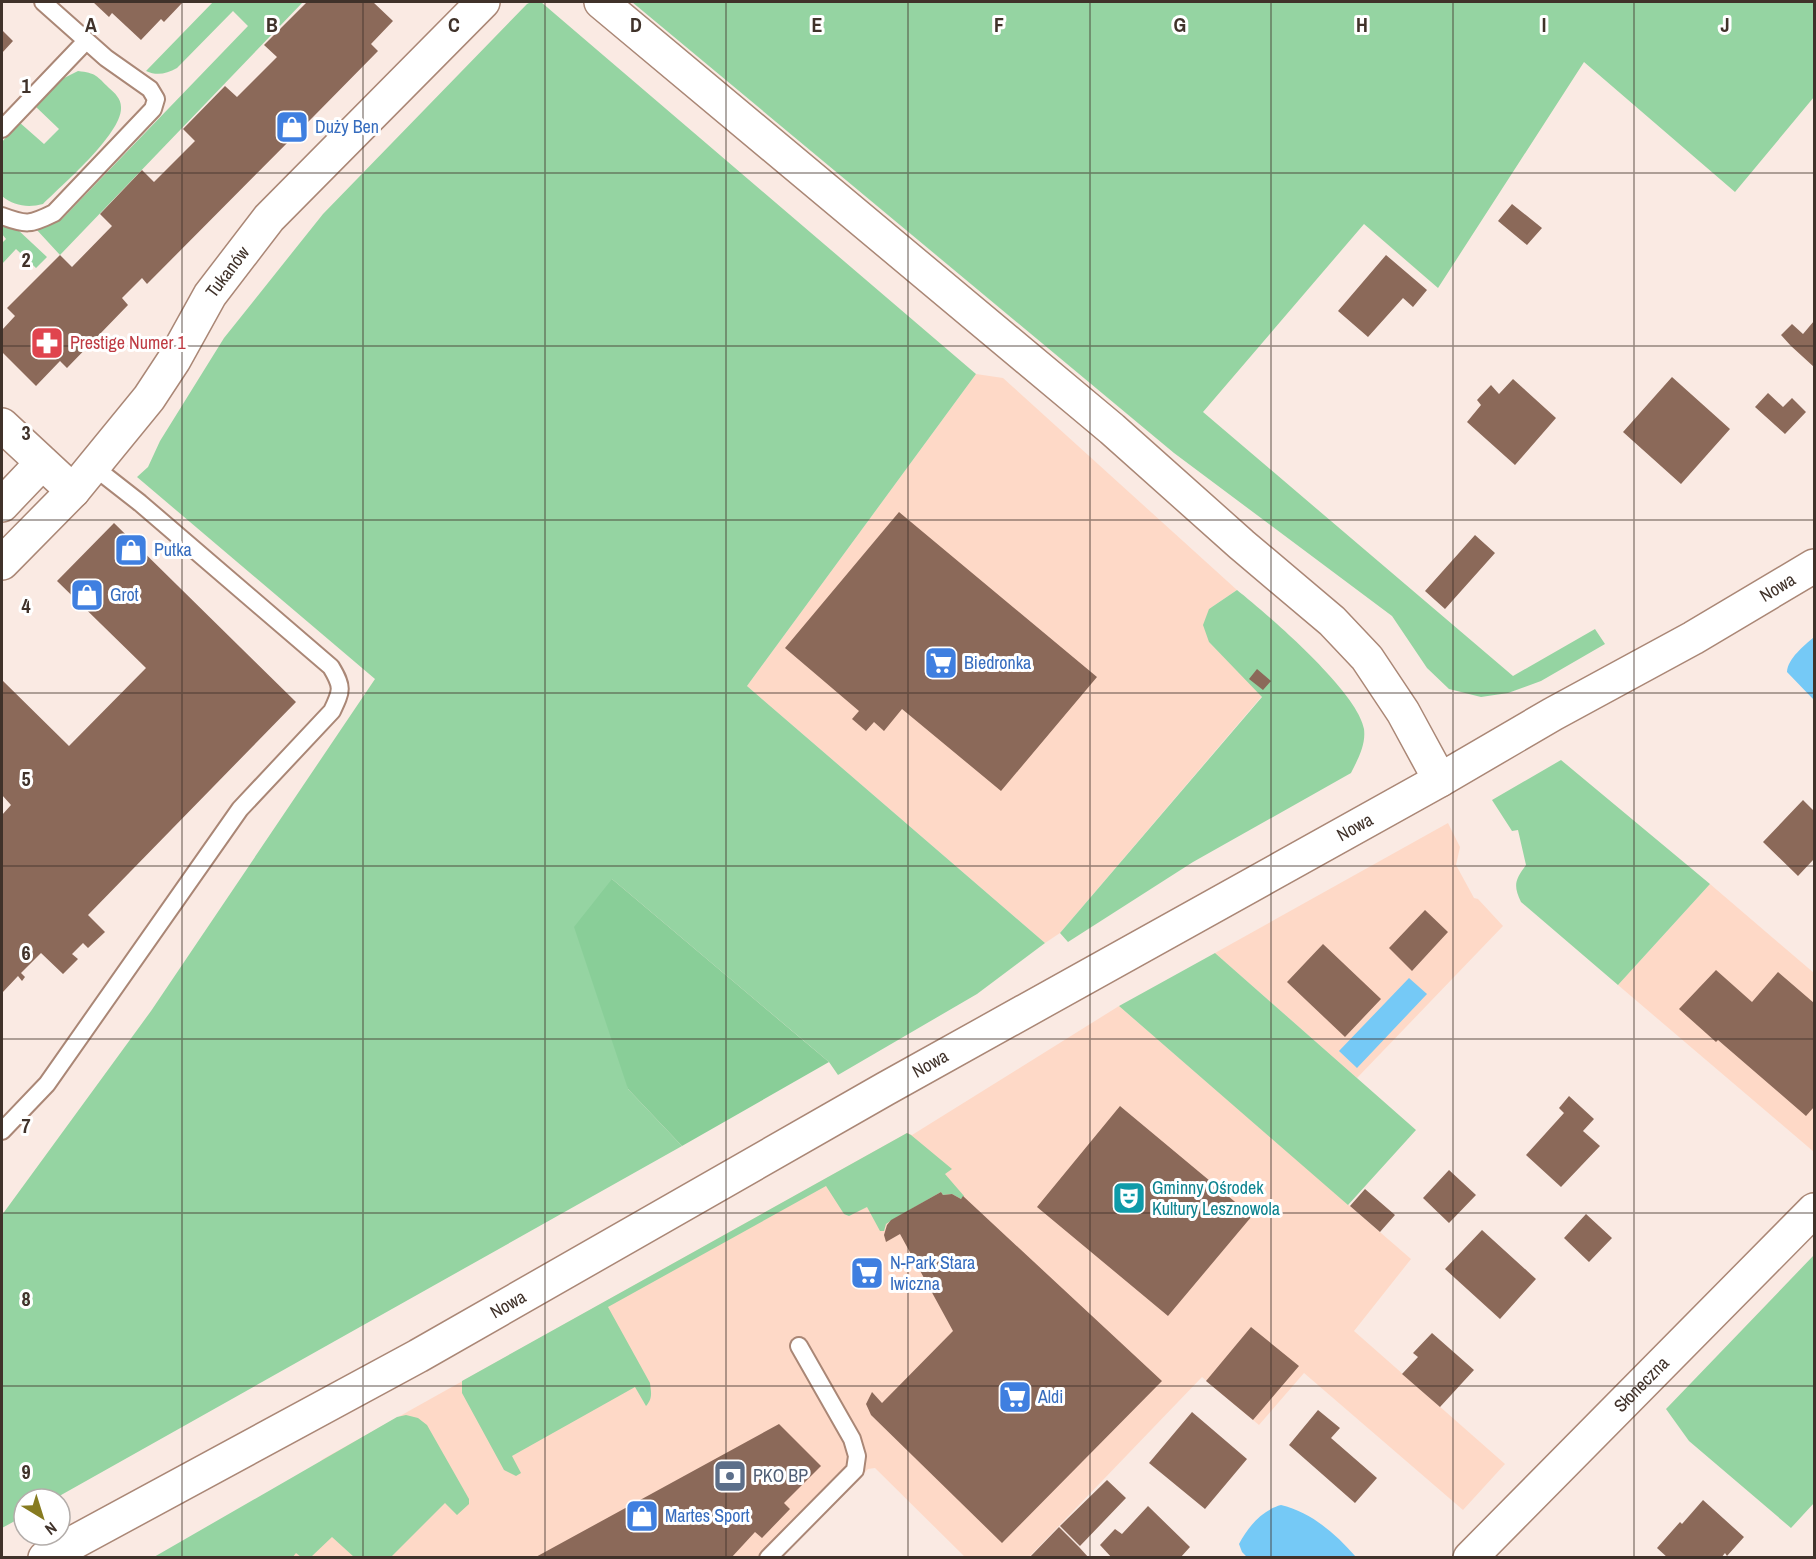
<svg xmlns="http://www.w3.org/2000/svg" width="1816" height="1559" viewBox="0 0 1816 1559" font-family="'Archivo Narrow',sans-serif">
	<rect width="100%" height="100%" fill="#faeae3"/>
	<path fill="#fed9c7" d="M976 374 1003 378 1237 590 1209 609V642L1262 696 1060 933 1045 943 747 686Z
		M1448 823 1460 847 1456 865 1474 898 1478 899 1503 926 1357 1078 1215 953Z
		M1710 884 1814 973V1152L1618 985Z
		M1119 1006 1411 1259 1354 1331 1505 1464 1463 1510 1304 1373 1259 1425 1202 1377 1029 1557H965L875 1468 868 1469 782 1557 226 1558 323 1459 907 1133 912 1135Z"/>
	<path fill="#95d4a2" d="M213 2H303L60 255 36 229 62 219 248 26 233 11 177 68C166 74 157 76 146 71Z
		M531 2H541L976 374 747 686 1045 943 977 994 838 1075 829 1062 612 879 628 1089 682 1146 54 1499H24V1516L2 1528V1215L151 1011 375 679 137 477 148 467 160 441 224 338 323 214 527 4Z
		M632 2H1814V97L1735 192 1584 62 1438 288 1364 224 1203 412 1513 676 1595 629 1605 644 1541 681 1508 693 1481 697 1449 689 1427 668 1392 616 1174 453Z
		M78 71C96 73 97 76 109 88 115 93 121 99 121 107 123 133 61 186 43 204 28 208 14 206 2 196V142L19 122 44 144 59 129 35 106 56 82Z
		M2 224 17 229 47 257 36 268 16 249 2 264V243L6 239 2 234Z
		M1237 590C1267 614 1358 692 1364 729 1366 745 1358 759 1351 773L1193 862 1068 942 1060 933 1262 697 1209 642 1203 625 1209 609Z
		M1561 760 1710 884 1618 985 1521 902C1513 885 1515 880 1526 865L1518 830 1512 831 1492 800Z
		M1215 953 1416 1130 1348 1205 1119 1006Z
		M907 1133 911 1135 952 1169 945 1174 964 1196 961 1199 952 1194 943 1195 941 1192 892 1220 886 1224 884 1231H880L867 1207 849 1216 844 1214 826 1186 608 1307 650 1383C651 1392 653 1398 646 1406L635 1387 512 1456 521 1473 516 1476 504 1470 462 1393V1381Z
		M1814 1255V1503L1791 1528 1689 1441 1666 1409Z
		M406 1415 418 1418 427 1425 469 1499V1504L457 1515 445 1503 391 1557H354L332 1537 311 1557H301L296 1553 292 1558 154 1557 397 1417Z"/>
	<path fill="#89ce98" d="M612 879 804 1041 829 1062 682 1146 628 1089 574 927Z"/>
	<path fill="#75c9f6" d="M1814 637V700L1787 672C1788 658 1804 646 1814 637Z
		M1409 978 1427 994 1357 1068 1339 1051Z
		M1281 1505C1311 1512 1336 1534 1356 1557H1247L1242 1552 1239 1544C1248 1527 1262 1510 1281 1505Z"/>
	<path fill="#8b6959" d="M93 2H183L164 22 161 19 141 40 112 13 109 17Z
		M307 2H373L393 21 371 44 378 51 314 116 147 284 142 278 122 298 128 305 67 368 60 361 36 386 2 352V330L15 316 7 308 60 255 72 267 112 226 100 214 142 170 154 182 195 141 183 129 225 86 237 97 277 57 264 45Z
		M2 30 13 41 2 53Z
		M1512 204 1542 228 1527 245 1498 221Z
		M1386 255 1427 290 1413 307 1403 298 1368 337 1338 311Z
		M1814 321V367L1791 346 1781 335 1792 324 1803 334Z
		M1672 377 1730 429 1681 484 1623 432Z
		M1513 379 1556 418 1515 465 1467 422 1481 405 1477 400 1491 385 1499 394Z
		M1768 393 1783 407 1792 398 1806 412 1785 434 1755 407Z
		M899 512 1097 677 1001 791 902 709 884 731 874 722 866 731 852 719 859 711 785 648Z
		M114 523 296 702 88 915 105 932 88 948 83 943 72 954 78 959 63 974 41 953 21 973 25 977 22 981 18 976 2 993V815L11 805 2 795V680L69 746 146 668 57 581Z
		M1475 535 1495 553 1445 609 1425 591Z
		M1257 669 1271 681 1263 690 1249 679Z
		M1803 800 1814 811V859L1798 876 1763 842Z
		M1425 910 1448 932 1412 971 1389 948Z
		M1323 944 1381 999 1345 1037 1287 982Z
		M1716 970 1752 1002 1778 972 1814 1003V1107L1806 1116 1718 1040 1716 1042 1679 1009Z
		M1569 1096 1594 1119 1583 1131 1600 1146 1561 1187 1526 1155 1564 1113 1559 1108Z
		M1120 1106 1252 1216 1168 1316 1037 1207Z
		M1449 1170 1476 1195 1449 1223 1423 1198Z
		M1365 1189 1395 1215 1380 1232 1350 1206Z
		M941 1192 943 1195 952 1194 961 1199 963 1196 1162 1381 1002 1543 871 1415 866 1404 872 1392 882 1403 953 1331 900 1234 886 1242 884 1235 887 1225 891 1220Z
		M1586 1214 1612 1238 1589 1262 1564 1238Z
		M1482 1230 1536 1279 1500 1319 1445 1269Z
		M1251 1327 1299 1366 1253 1420 1206 1381Z
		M1432 1333 1474 1370 1440 1407 1402 1374 1418 1357 1413 1353Z
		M1318 1410 1340 1428 1331 1438 1377 1478 1355 1503 1289 1445Z
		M1192 1412 1247 1459 1205 1509 1149 1463Z
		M779 1424 821 1466 784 1503 790 1509 762 1538 755 1532 731 1558H534Z
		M1107 1480 1126 1498 1080 1546 1060 1526Z
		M1703 1500 1744 1537 1727 1556 1725 1553 1721 1558H1668L1657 1548 1680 1522 1682 1524Z
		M1148 1506 1190 1547 1180 1558H1112L1100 1545 1115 1529 1122 1534Z
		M1059 1527 1079 1547 1089 1558H1029Z"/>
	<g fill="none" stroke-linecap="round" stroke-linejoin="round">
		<g stroke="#aa8776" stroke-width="20">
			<path id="lane" d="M2 129 86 41
				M2 216C26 225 30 225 54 213L153 109 156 99 150 89 106 58 43 2
				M2 1131 47 1084 240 809 332 711C342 690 343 687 331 667L140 503 94 467
				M768 1558 855 1470 857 1456 852 1439 799 1346"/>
		</g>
		<g stroke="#aa8776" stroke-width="36">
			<g id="street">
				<path d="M601 2 1112 429 1242 545 1332 621 1367 658 1403 712 1440 780"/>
				<path d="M2 425 73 491"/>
				<path d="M2 505 42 463"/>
				<path id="s1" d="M2 563 73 491 149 398 174 360 210 295 269 218 483 2"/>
				<path id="s2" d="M1470 1558 1814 1210"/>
			</g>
		</g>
		<g stroke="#aa8776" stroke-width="36">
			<g id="secondary">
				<path id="s3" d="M45 1558 418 1356 885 1089 1440 780 1553 714 1693 638 1814 566"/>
			</g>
		</g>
		<use href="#lane" stroke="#fff" stroke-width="16"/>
		<use href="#street" stroke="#fff" stroke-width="33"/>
		<use href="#secondary" stroke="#fff" stroke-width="33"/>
	</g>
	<path fill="none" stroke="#40322a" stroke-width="1.5" stroke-opacity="0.55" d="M182 2V1558M363 2V1558M545 2V1558M726 2V1558M908 2V1558M1090 2V1558M1271 2V1558M1453 2V1558M1634 2V1558M2 173H1814M2 346H1814M2 520H1814M2 693H1814M2 866H1814M2 1039H1814M2 1213H1814M2 1386H1814"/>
	<defs>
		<g id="shop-square" transform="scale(1.725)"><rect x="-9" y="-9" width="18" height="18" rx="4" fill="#3f7fe0" stroke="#fff"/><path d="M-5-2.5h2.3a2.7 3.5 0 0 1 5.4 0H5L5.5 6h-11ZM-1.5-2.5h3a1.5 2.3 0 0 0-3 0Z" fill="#fff"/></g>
		<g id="pharmacy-square" transform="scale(1.725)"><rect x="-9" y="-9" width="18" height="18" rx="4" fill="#e0444e" stroke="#fff"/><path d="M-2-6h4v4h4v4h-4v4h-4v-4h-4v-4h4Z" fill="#fff"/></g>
		<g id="supermarket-square" transform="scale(1.725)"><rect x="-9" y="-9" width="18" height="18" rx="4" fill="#3f7fe0" stroke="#fff"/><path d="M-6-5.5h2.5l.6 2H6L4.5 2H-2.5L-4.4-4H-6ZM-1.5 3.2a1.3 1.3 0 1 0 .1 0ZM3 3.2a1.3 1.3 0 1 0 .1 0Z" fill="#fff"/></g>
		<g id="theatre-square" transform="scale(1.725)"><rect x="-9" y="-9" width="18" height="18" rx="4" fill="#0f9aa8" stroke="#fff"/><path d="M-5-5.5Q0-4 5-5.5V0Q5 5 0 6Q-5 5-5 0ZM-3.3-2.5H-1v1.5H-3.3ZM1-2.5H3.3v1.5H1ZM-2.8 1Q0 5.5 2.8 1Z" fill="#fff"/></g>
		<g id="bank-square" transform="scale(1.725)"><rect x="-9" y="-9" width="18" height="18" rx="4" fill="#5c6f8a" stroke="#fff"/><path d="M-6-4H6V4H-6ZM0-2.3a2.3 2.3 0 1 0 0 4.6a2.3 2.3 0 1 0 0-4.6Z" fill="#fff"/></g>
	</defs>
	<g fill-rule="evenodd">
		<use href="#shop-square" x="292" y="127"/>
		<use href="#pharmacy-square" x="47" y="343"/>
		<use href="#shop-square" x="131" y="550"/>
		<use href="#shop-square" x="87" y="595"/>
		<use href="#supermarket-square" x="941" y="663"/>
		<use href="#theatre-square" x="1129" y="1198"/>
		<use href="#supermarket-square" x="867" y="1273"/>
		<use href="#supermarket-square" x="1015" y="1397"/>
		<use href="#bank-square" x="730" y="1476"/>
		<use href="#shop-square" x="642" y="1516"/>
	</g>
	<g text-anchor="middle" stroke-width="6" stroke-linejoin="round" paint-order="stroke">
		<g font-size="18" fill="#366cbe" stroke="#fff" text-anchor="start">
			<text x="315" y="133">Duży Ben</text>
			<text x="154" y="556">Putka</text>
			<text x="110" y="601">Grot</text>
			<text x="964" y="669">Biedronka</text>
			<text x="890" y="1269">N-Park Stara<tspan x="890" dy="21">Iwiczna</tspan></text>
			<text x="1038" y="1403">Aldi</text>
			<text x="665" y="1522">Martes Sport</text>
		</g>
		<g font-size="18" fill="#40322a" stroke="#fff">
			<text dy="6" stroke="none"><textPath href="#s1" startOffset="370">Tukanów</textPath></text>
			<text dy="6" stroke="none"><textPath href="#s3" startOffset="1986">Nowa</textPath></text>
			<text dy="6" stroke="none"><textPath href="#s3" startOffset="1500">Nowa</textPath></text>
			<text dy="6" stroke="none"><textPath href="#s3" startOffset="1014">Nowa</textPath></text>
			<text dy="6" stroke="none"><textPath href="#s3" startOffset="528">Nowa</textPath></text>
			<text dy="6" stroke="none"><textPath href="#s2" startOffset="244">Słoneczna</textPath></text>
		</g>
		<g font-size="18" fill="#be3a42" stroke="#fff" text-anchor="start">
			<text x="70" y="349">Prestige Numer 1</text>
		</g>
		<g font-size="18" fill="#0d838f" stroke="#fff" text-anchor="start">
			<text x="1152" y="1194">Gminny Ośrodek<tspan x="1152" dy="21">Kultury Lesznowola</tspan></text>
		</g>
		<g font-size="18" fill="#4e5e75" stroke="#fff" text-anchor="start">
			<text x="753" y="1482">PKO BP</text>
		</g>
	</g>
	<g font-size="20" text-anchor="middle" font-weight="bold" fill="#40322a" stroke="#fff" stroke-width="6" stroke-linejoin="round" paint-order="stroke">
		<text x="91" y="32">A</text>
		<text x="272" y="32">B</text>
		<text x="454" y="32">C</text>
		<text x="636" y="32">D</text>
		<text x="817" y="32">E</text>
		<text x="999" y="32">F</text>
		<text x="1180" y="32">G</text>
		<text x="1362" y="32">H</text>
		<text x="1544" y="32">I</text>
		<text x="1725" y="32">J</text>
		<text x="26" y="93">1</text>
		<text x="26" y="267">2</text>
		<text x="26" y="440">3</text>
		<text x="26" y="613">4</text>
		<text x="26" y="786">5</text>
		<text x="26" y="960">6</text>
		<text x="26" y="1133">7</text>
		<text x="26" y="1306">8</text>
		<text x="26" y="1479">9</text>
	</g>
	<rect width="1816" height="1559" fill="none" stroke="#40322a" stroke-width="6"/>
	<g transform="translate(42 1517) rotate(142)"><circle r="28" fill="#ffffff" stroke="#b3adaa" stroke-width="1.5"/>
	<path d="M0-4.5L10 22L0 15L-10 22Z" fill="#877b20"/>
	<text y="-9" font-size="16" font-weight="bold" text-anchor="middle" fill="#40322a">N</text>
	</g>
</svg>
